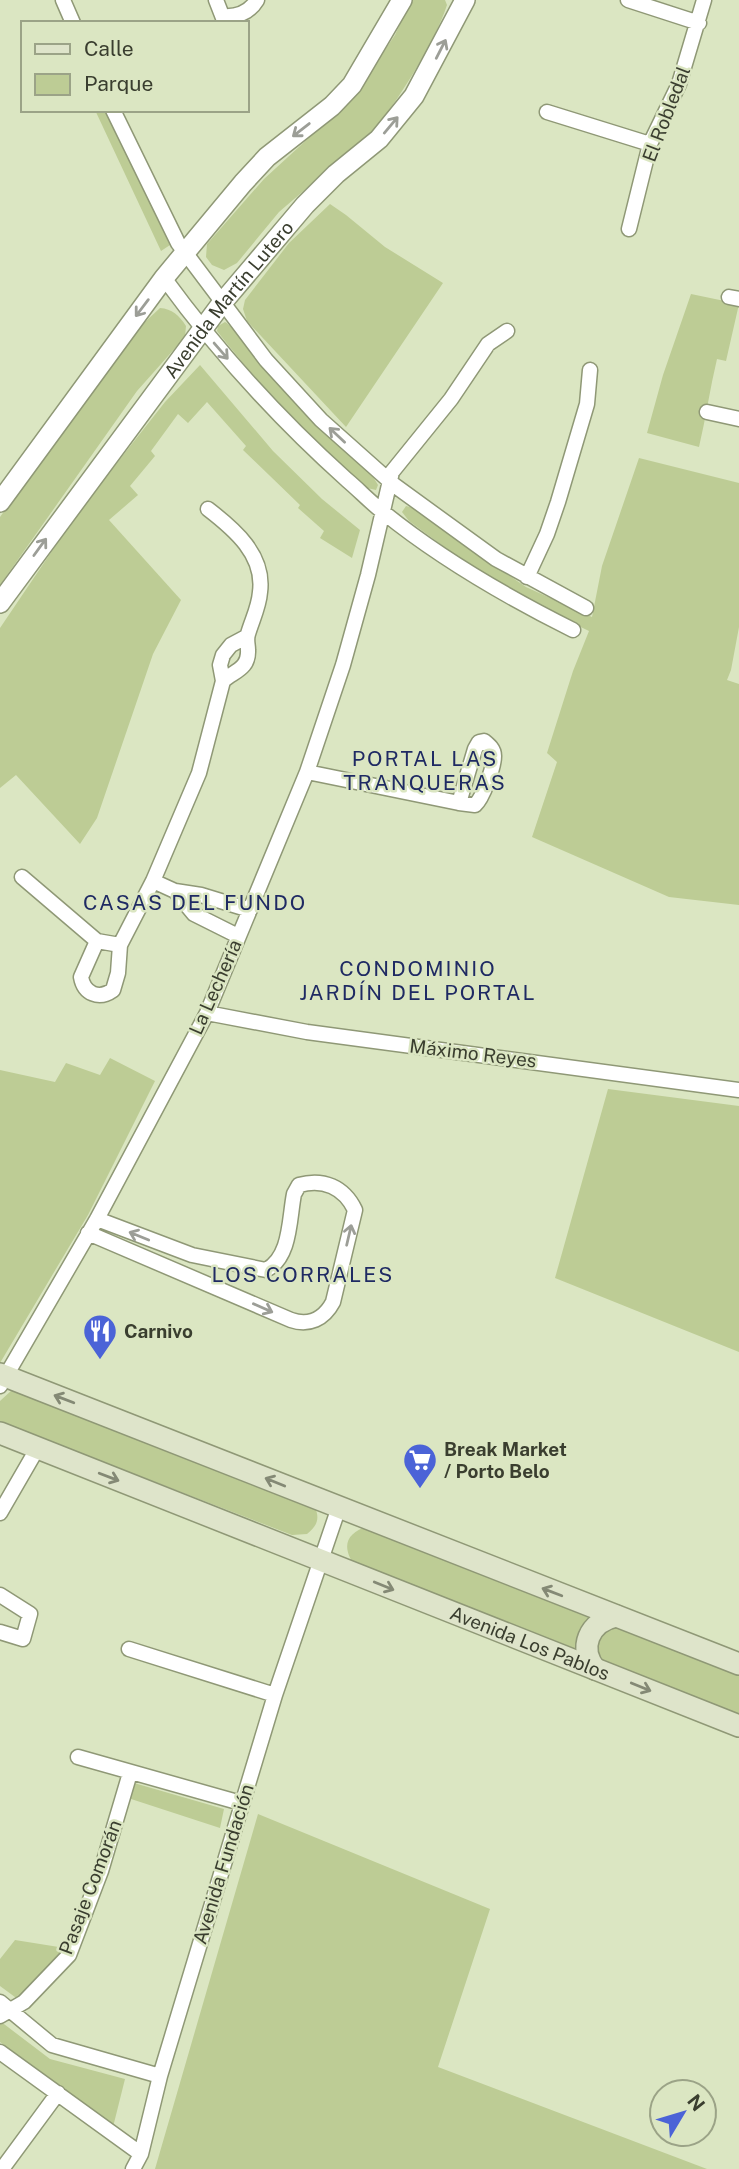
<svg xmlns="http://www.w3.org/2000/svg" width="739" height="2169" viewBox="0 0 739 2169" font-family="'Public Sans',sans-serif">
	<rect width="100%" height="100%" fill="#dbe6c2"/>
	<path fill="#bdcc95" d="M411 0H445L447 5C435 42 397 103 372 132L279 212 237 263 224 270 212 265 206 257 207 244 264 179 337 112 366 78 395 35Z
		M95 110H109L170 245 161 251Z
		M330 204 346 215 385 247 443 283 346 427 247 321 243 309 245 300 289 243Z
		M691 294 739 304 726 361 717 359C710 388 706 417 699 447L647 433 663 375Z
		M160 308C172 309 179 315 186 326L185 337 137 391 0 585V517L131 335Z
		M225 322C234 326 278 383 289 396 304 412 319 428 335 443 349 456 369 467 378 485L376 490 367 488C313 439 262 389 217 331L218 326Z
		M200 365 273 451 322 499 360 530 352 558 320 538 324 531 298 508 300 505 243 450 246 446 207 402 188 423 178 414 151 451 155 456 130 486 138 495 109 520 181 600 153 654 97 818 80 844 16 775 0 788V628L79 511 165 402Z
		M639 458 739 483V627L731 670 727 680 739 684V905L669 897 532 837 557 762 547 753 573 671 589 631 539 607 477 571 409 521 402 512 406 506 417 509 461 543 526 587 592 617 602 566Z
		M110 1058 155 1081 88 1215 0 1363V1070L55 1082 66 1063 100 1075Z
		M608 1089 739 1106V1352L555 1278Z
		M12 1390 315 1507C320 1519 317 1526 307 1534L292 1535 0 1422V1401Z
		M368 1526 739 1672V1719L354 1565C341 1545 347 1533 368 1526Z
		M134 1783 224 1809 220 1828 128 1798Z
		M258 1814 490 1909 438 2067 707 2169H155Z
		M15 1940 65 1948 57 1961 19 2000 0 1986V1959Z
		M0 2021 50 2059 125 2079 113 2127 0 2042Z"/>
	<g fill="none" stroke-linecap="round" stroke-linejoin="round">
		<g stroke="#8f9876" stroke-width="17">
			<path id="minor" d="M63 0 73 23
				M216 0 225 23
				M628 0 699 23
				M223 16C237 17 249 13 257 0
				M113 110 178 243 266 360 321 420 394 485 496 559 586 608
				M547 112 650 144
				M629 229 650 144 679 84 704 0
				M164 278C218 352 279 419 347 480 359 490 370 502 383 512 441 559 507 597 573 630
				M729 297 739 299
				M707 412 739 419
				M208 509C234 529 265 555 260 592 259 607 252 620 248 634 246 640 248 644 248 650 249 669 234 671 223 681
				M527 577 547 534 558 502 587 404 590 370
				M307 772 459 803 475 805C483 798 494 767 494 756 494 749 489 745 484 741L479 742 475 749 459 803
				M22 877 97 941 120 945
				M153 881 175 891 201 895 250 910
				M175 891 194 914 238 936
				M97 941 81 977C84 994 99 1000 113 990L118 973 120 945 153 881 199 773 223 681 220 665 223 655 231 645 246 637
				M207 1013 307 1032 739 1090
				M88 1233 291 1320C309 1326 324 1319 333 1302L355 1210C344 1187 323 1178 299 1185L294 1194C289 1219 291 1257 266 1270L192 1255 97 1219
				M0 1386 97 1219 207 1013 307 772 343 665 368 575 392 472 451 399 488 344 507 331
				M0 1513 37 1449
				M0 1595 30 1614 23 1639 0 1632
				M129 1649 275 1695
				M78 1757 241 1803
				M0 2002 52 2045 160 2076
				M0 2016 24 2002 69 1955 101 1871 130 1773
				M0 2052 141 2154
				M2 2169 58 2093
				M133 2169 141 2154 160 2076 275 1695 339 1507"/>
		</g>
		<g stroke="#8f9876" stroke-width="22">
			<g id="tertiary">
				<path d="M0 502 164 278 243 183 267 157 332 106 352 85 402 0"/>
				<path id="s1" d="M0 603 222 303 305 205 336 174 379 139 414 96 465 0"/>
			</g>
		</g>
		<g stroke="#8f9876" stroke-width="24">
			<g id="secondary">
				<path d="M0 1374 739 1664"/>
				<path id="s2" d="M0 1433 739 1726"/>
				<path d="M595 1669C578 1648 589 1622 616 1616"/>
			</g>
		</g>
		<use href="#minor" stroke="#fff" stroke-width="14"/>
		<use href="#tertiary" stroke="#fff" stroke-width="19"/>
		<use href="#secondary" stroke="#dee4ca" stroke-width="21"/>
	</g>
	<defs><path id="oneway-shaft" d="M-6 0H5M1.5-3L5.5 0L1.5 3" fill="none" stroke-width="1.6" stroke-linecap="round" stroke-linejoin="round" transform="scale(1.75)"/></defs>
	<g stroke="#9c9e97">
		<use href="#oneway-shaft" transform="translate(441 49) rotate(-63)"/>
		<use href="#oneway-shaft" transform="translate(391 125) rotate(-50)"/>
		<use href="#oneway-shaft" transform="translate(301 130) rotate(142)"/>
		<use href="#oneway-shaft" transform="translate(142 308) rotate(127)"/>
		<use href="#oneway-shaft" transform="translate(221 351) rotate(49)"/>
		<use href="#oneway-shaft" transform="translate(337 435) rotate(-137)"/>
		<use href="#oneway-shaft" transform="translate(40 547) rotate(-54)"/>
		<use href="#oneway-shaft" transform="translate(349 1235) rotate(-77)"/>
		<use href="#oneway-shaft" transform="translate(139 1236) rotate(-158)"/>
		<use href="#oneway-shaft" transform="translate(263 1308) rotate(24)"/>
	</g>
	<g stroke="#848975">
		<use href="#oneway-shaft" transform="translate(64 1399) rotate(-159)"/>
		<use href="#oneway-shaft" transform="translate(109 1477) rotate(21)"/>
		<use href="#oneway-shaft" transform="translate(275 1482) rotate(-158)"/>
		<use href="#oneway-shaft" transform="translate(384 1586) rotate(22)"/>
		<use href="#oneway-shaft" transform="translate(552 1592) rotate(-159)"/>
		<use href="#oneway-shaft" transform="translate(641 1687) rotate(22)"/>
	</g>
	<defs>
		<g id="restaurant-pin" transform="scale(1.75)"><path d="M0 17L-7.5 6A9.5 9.5 0 1 1 7.5 6Z" fill="#4b63d7" stroke="#dbe6c2"/><path d="M-5-6h1v4h1v-4h1v4h1v-4h1v5L-1.5 .5V6h-2V.5L-5-1ZM5-6V6H3V1.5H1.5Q1.5-4 5-6Z" fill="#fff"/></g>
		<g id="supermarket-pin" transform="scale(1.75)"><path d="M0 17L-7.5 6A9.5 9.5 0 1 1 7.5 6Z" fill="#4b63d7" stroke="#dbe6c2"/><path d="M-6-5.5h2.5l.6 2H6L4.5 2H-2.5L-4.4-4H-6ZM-1.5 3.2a1.3 1.3 0 1 0 .1 0ZM3 3.2a1.3 1.3 0 1 0 .1 0Z" fill="#fff"/></g>
	</defs>
	<g fill-rule="evenodd">
		<use href="#restaurant-pin" x="100" y="1331"/>
		<use href="#supermarket-pin" x="420" y="1460"/>
	</g>
	<g text-anchor="middle" stroke-width="5" stroke-linejoin="round" paint-order="stroke">
		<g font-size="19" fill="#3a3e2f" stroke="#dbe6c2">
			<text transform="translate(666 114) rotate(-69)" y="7">El Robledal</text>
			<text dy="7" stroke="none"><textPath href="#s1" startOffset="380">Avenida Martín Lutero</textPath></text>
			<text transform="translate(215 987) rotate(-66)" y="7">La Lechería</text>
			<text transform="translate(473 1053) rotate(7)" y="7">Máximo Reyes</text>
			<text dy="7" stroke="none"><textPath href="#s2" startOffset="570">Avenida Los Pablos</textPath></text>
			<text transform="translate(223 1864) rotate(-73)" y="7">Avenida Fundación</text>
			<text transform="translate(90 1887) rotate(-69)" y="7">Pasaje Comorán</text>
		</g>
		<g font-size="19" font-weight="bold" fill="#3a3e2f" stroke="#dbe6c2" text-anchor="start">
			<text x="124" y="1338">Carnivo</text>
			<text x="444" y="1456">Break Market<tspan x="444" dy="22">/ Porto Belo</tspan></text>
		</g>
		<g font-size="21" letter-spacing="2" fill="#1f2a63" stroke="#dbe6c2">
			<text x="425" y="766">PORTAL LAS<tspan x="425" dy="24">TRANQUERAS</tspan></text>
			<text x="195" y="910">CASAS DEL FUNDO</text>
			<text x="418" y="976">CONDOMINIO<tspan x="418" dy="24">JARDÍN DEL PORTAL</tspan></text>
			<text x="303" y="1282">LOS CORRALES</text>
		</g>
	</g>
	<rect x="21" y="21" width="228" height="91" fill="#dbe6c2" stroke="#9ba387" stroke-width="2"/>
	<rect x="35" y="44" width="35" height="10" fill="#dee4ca" stroke="#9ba387" stroke-width="2"/>
	<text x="84" y="56" font-size="21" fill="#3a3e2f">Calle</text>
	<rect x="35" y="74" width="35" height="21" fill="#bdcc95" stroke="#9ba387" stroke-width="2"/>
	<text x="84" y="91" font-size="21" fill="#3a3e2f">Parque</text>
	<g transform="translate(683 2113) rotate(52)"><circle r="33" fill="#dbe6c2" stroke="#9ba387" stroke-width="2"/>
	<path d="M0-5L12 26L0 18L-12 26Z" fill="#4b63d7"/>
	<text y="-10" font-size="19" font-weight="bold" text-anchor="middle" fill="#3a3e2f">N</text>
	</g>
</svg>
